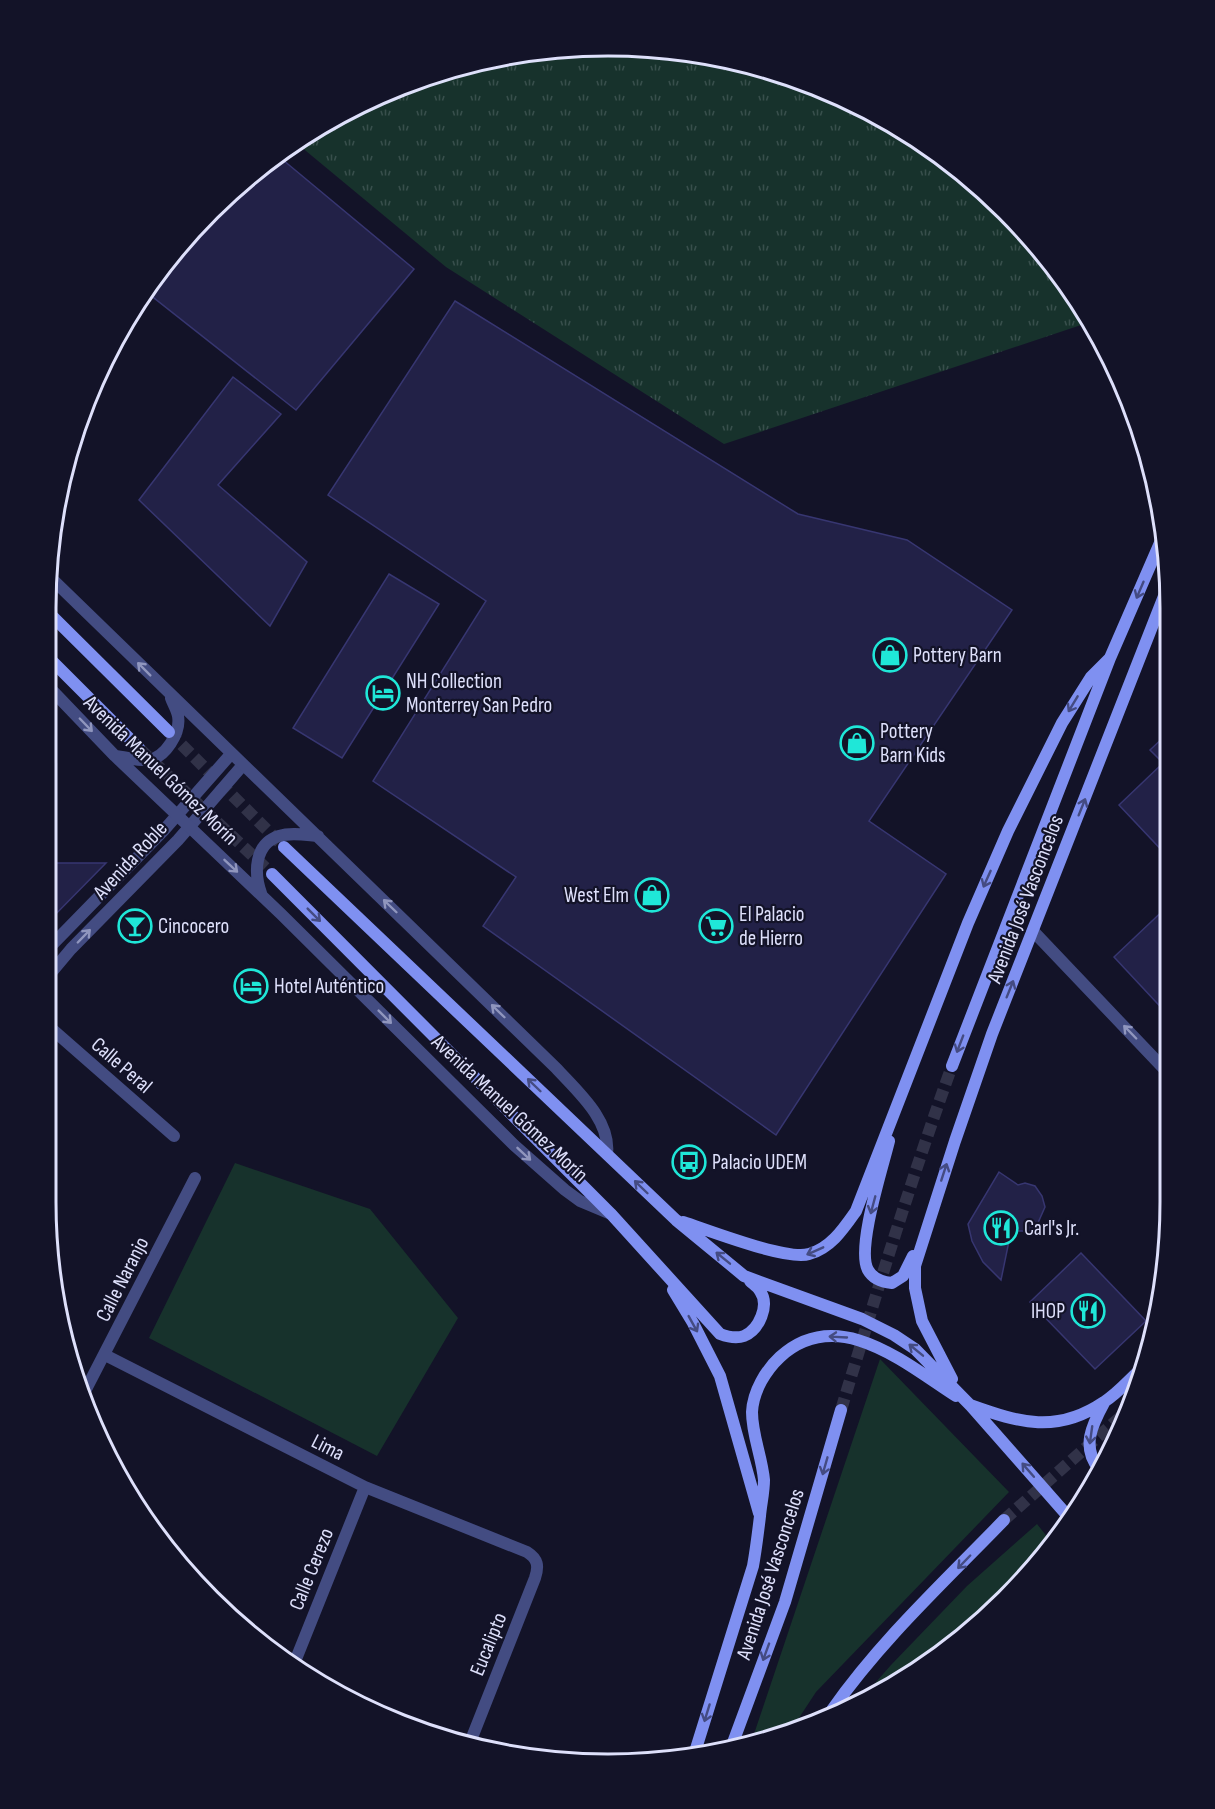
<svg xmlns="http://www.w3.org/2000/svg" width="1215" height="1809" viewBox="0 0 1215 1809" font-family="'Sofia Sans Condensed',sans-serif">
	<defs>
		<pattern id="grass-tufts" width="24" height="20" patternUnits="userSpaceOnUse" patternTransform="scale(1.5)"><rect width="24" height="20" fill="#17322c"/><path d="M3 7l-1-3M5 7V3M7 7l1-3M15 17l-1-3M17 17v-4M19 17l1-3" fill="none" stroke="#384f4c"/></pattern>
	</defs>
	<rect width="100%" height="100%" fill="#131328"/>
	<path fill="url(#grass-tufts)" d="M607 45 717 56 822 88 920 140 1005 210 1075 295 1090 322 724 444 446 267 294 141 392 88 497 56Z"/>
	<path fill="#17322c" d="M235 1163 370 1209 458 1318 377 1456 149 1338Z
		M880 1359 1009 1492 816 1692 795 1724 752 1740Z
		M1037 1524 1049 1539 1005 1599 888 1689 861 1699 891 1665 967 1586Z"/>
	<path fill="#222147" stroke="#373671" stroke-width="1.5" d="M277 155 414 269 296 410 149 294 210 210Z
		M455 301 798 514 907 540 1012 610 869 821 946 874 776 1135 483 926 516 877 373 781 486 601 328 495Z
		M233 377 281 414 218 485 307 562 270 626 139 500Z
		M389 574 439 604 342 758 293 728Z
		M1167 734 1170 738V859L1119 805 1163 763 1150 750Z
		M45 863H106L45 925Z
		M1170 904V1017L1114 957Z
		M999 1172 1018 1185 1025 1183 1035 1186 1042 1196 1045 1207 1037 1225 1029 1231H1016L1009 1241 1001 1280 983 1262 972 1241 968 1224Z
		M1081 1253 1146 1321 1095 1369 1030 1302Z"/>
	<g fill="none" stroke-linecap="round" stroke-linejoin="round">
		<path stroke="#313248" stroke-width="12" stroke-dasharray="12 6" stroke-linecap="butt" d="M169 732 284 847
			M139 748 272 874
			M841 1410C876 1295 911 1179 952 1066
			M1004 1520 1125 1413"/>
		<path stroke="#434c82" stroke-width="12" d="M1033 931 1170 1075
			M45 952 164 830 231 754
			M45 980 71 949 178 840 242 766
			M45 1023 174 1136
			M105 1355 365 1487 527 1552C538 1559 539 1566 535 1578L471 1740
			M82 1397 195 1178
			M279 1656 294 1664
			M294 1664 365 1487"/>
		<path stroke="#434c82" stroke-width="12" d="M48 575 556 1068C577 1091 611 1120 607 1154
			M45 683 115 756 281 914 514 1145 565 1190 580 1201 611 1214
			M115 756C126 757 138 761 148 760 165 758 181 733 178 716 177 710 173 704 171 698
			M261 893C254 873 254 844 279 836 291 832 306 835 318 836"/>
		<path stroke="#7f90f1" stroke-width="12" d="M45 609 169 732
			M45 654 139 748
			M284 847 676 1220 744 1276 862 1319 894 1335 915 1349 971 1406 1066 1514
			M272 874 612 1215 720 1334C728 1337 736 1339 744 1336 759 1330 770 1305 760 1291 758 1287 753 1284 750 1281
			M952 1066 1110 658 1163 536
			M889 1141C883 1166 856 1249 868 1270 873 1279 882 1282 892 1283L903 1276 913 1256
			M683 1222C708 1230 787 1261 809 1254 831 1248 844 1228 856 1211L968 923 1008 831 1062 723 1091 677 1110 658
			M673 1290 693 1323 720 1376 759 1513
			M952 1379 922 1321 915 1288V1266L955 1141 992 1034 1168 586
			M970 1405C1020 1423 1057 1434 1104 1402 1117 1394 1128 1381 1139 1371
			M1099 1469C1081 1447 1092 1425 1104 1403
			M832 1710C881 1640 945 1581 1004 1520
			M731 1748 785 1602 841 1410
			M694 1755 753 1566C756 1549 758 1533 760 1516 761 1504 764 1492 764 1480 762 1457 752 1435 752 1412 753 1391 766 1370 780 1357 838 1304 906 1364 956 1396"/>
	</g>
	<defs><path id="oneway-shaft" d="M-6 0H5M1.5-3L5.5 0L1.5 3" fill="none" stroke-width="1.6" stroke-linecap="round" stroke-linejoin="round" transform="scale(1.5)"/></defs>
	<g stroke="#444b82">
		<use href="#oneway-shaft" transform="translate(1140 590) rotate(113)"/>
		<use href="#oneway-shaft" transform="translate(1073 704) rotate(121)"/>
		<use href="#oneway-shaft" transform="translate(1082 807) rotate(-68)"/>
		<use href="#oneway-shaft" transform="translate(987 879) rotate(114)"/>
		<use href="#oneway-shaft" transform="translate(314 915) rotate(45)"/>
		<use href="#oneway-shaft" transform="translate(1010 989) rotate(-68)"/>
		<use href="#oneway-shaft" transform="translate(960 1044) rotate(111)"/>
		<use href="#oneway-shaft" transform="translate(534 1085) rotate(-136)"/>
		<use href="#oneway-shaft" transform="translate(944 1172) rotate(-72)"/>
		<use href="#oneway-shaft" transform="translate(641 1187) rotate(-136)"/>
		<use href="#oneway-shaft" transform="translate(873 1205) rotate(105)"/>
		<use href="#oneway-shaft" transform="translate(815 1251) rotate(156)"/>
		<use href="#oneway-shaft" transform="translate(723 1258) rotate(-141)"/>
		<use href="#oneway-shaft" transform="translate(693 1324) rotate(61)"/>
		<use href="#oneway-shaft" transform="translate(838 1337) rotate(-177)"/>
		<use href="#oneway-shaft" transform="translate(916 1350) rotate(-141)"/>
		<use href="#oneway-shaft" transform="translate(1091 1435) rotate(98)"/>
		<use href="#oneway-shaft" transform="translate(825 1466) rotate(106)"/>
		<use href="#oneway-shaft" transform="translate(1028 1470) rotate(-131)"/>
		<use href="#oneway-shaft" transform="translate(964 1562) rotate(134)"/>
		<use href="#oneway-shaft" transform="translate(766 1652) rotate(110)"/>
		<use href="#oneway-shaft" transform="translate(707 1713) rotate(107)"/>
	</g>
	<g stroke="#9096be">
		<use href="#oneway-shaft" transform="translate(144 669) rotate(-135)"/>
		<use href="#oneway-shaft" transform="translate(86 725) rotate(46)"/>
		<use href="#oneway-shaft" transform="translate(231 866) rotate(43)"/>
		<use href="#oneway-shaft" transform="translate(390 906) rotate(-136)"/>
		<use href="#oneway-shaft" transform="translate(84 936) rotate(-46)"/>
		<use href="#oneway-shaft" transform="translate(498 1011) rotate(-136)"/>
		<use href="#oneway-shaft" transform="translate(385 1017) rotate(45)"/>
		<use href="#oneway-shaft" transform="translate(1130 1032) rotate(-134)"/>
		<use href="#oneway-shaft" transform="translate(524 1154) rotate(43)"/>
	</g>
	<defs>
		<g id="shop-ring" transform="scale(1.725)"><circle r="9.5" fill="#131328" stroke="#1fe7d8" stroke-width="1.5"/><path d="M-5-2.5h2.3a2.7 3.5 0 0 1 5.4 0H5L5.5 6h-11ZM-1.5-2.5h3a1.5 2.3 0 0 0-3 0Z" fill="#1fe7d8"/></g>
		<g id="hotel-ring" transform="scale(1.725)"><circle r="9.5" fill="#131328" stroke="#1fe7d8" stroke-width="1.5"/><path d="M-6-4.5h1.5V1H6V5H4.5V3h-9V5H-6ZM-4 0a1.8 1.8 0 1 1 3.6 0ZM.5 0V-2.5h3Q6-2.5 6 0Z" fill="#1fe7d8"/></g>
		<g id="bar-ring" transform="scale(1.725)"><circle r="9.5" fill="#131328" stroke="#1fe7d8" stroke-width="1.5"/><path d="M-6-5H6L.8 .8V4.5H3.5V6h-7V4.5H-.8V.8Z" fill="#1fe7d8"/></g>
		<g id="supermarket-ring" transform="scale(1.725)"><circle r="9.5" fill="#131328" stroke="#1fe7d8" stroke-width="1.5"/><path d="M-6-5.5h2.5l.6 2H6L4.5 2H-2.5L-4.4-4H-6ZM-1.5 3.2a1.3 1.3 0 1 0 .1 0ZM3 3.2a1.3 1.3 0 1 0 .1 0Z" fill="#1fe7d8"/></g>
		<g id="bus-ring" transform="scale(1.725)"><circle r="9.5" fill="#131328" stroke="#1fe7d8" stroke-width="1.5"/><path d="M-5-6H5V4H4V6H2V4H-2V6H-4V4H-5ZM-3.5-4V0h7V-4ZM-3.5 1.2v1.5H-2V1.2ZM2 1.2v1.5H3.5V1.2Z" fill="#1fe7d8"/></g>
		<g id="restaurant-ring" transform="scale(1.725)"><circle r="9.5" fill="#131328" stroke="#1fe7d8" stroke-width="1.5"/><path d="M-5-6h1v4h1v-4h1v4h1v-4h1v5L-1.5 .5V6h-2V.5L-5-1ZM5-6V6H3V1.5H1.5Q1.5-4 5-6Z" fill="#1fe7d8"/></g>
	</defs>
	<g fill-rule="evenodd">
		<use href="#shop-ring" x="890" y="655"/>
		<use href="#hotel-ring" x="383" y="693"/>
		<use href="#shop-ring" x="857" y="743"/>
		<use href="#shop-ring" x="652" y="895"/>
		<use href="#bar-ring" x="135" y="926"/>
		<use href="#supermarket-ring" x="716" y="926"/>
		<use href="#hotel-ring" x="251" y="986"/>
		<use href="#bus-ring" x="689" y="1162"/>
		<use href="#restaurant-ring" x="1001" y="1228"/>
		<use href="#restaurant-ring" x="1088" y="1311"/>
	</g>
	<g text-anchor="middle" stroke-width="4.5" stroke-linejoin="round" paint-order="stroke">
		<g font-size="21" fill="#dee0fb" stroke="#131328" text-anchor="start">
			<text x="913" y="662">Pottery Barn</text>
			<text x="406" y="688">NH Collection<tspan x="406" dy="24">Monterrey San Pedro</tspan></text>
			<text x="880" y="738">Pottery<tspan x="880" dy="24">Barn Kids</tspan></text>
			<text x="629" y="902" text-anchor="end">West Elm</text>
			<text x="739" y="921">El Palacio<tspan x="739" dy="24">de Hierro</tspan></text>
			<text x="158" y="933">Cincocero</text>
			<text x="274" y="993">Hotel Auténtico</text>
			<text x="712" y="1169">Palacio UDEM</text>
			<text x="1024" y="1235">Carl's Jr.</text>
			<text x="1065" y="1318" text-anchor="end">IHOP</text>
		</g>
		<g font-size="21" fill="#dee0fb" stroke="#131328">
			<text transform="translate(161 770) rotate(44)" y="7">Avenida Manuel Gómez Morín</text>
			<text transform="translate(130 860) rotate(-47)" y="7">Avenida Roble</text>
			<text transform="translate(1025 899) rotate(-69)" y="7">Avenida José Vasconcelos</text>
			<text transform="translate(122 1065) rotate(41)" y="7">Calle Peral</text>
			<text transform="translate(510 1108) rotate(43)" y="7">Avenida Manuel Gómez Morín</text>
			<text transform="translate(122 1279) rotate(-63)" y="7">Calle Naranjo</text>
			<text transform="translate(328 1447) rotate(27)" y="7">Lima</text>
			<text transform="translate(311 1569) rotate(-68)" y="7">Calle Cerezo</text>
			<text transform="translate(770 1574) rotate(-72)" y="7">Avenida José Vasconcelos</text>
			<text transform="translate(488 1644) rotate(-68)" y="7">Eucalipto</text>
		</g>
	</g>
	<path d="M0 0H1215V1809H0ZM608 56H608A552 552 0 0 1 1160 608V1202A552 552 0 0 1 608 1754H608A552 552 0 0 1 56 1202V608A552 552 0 0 1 608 56Z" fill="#131328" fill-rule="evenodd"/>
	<path fill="none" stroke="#dee0fb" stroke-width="3" d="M608 56H608A552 552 0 0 1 1160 608V1202A552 552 0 0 1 608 1754H608A552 552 0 0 1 56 1202V608A552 552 0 0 1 608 56Z"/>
</svg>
